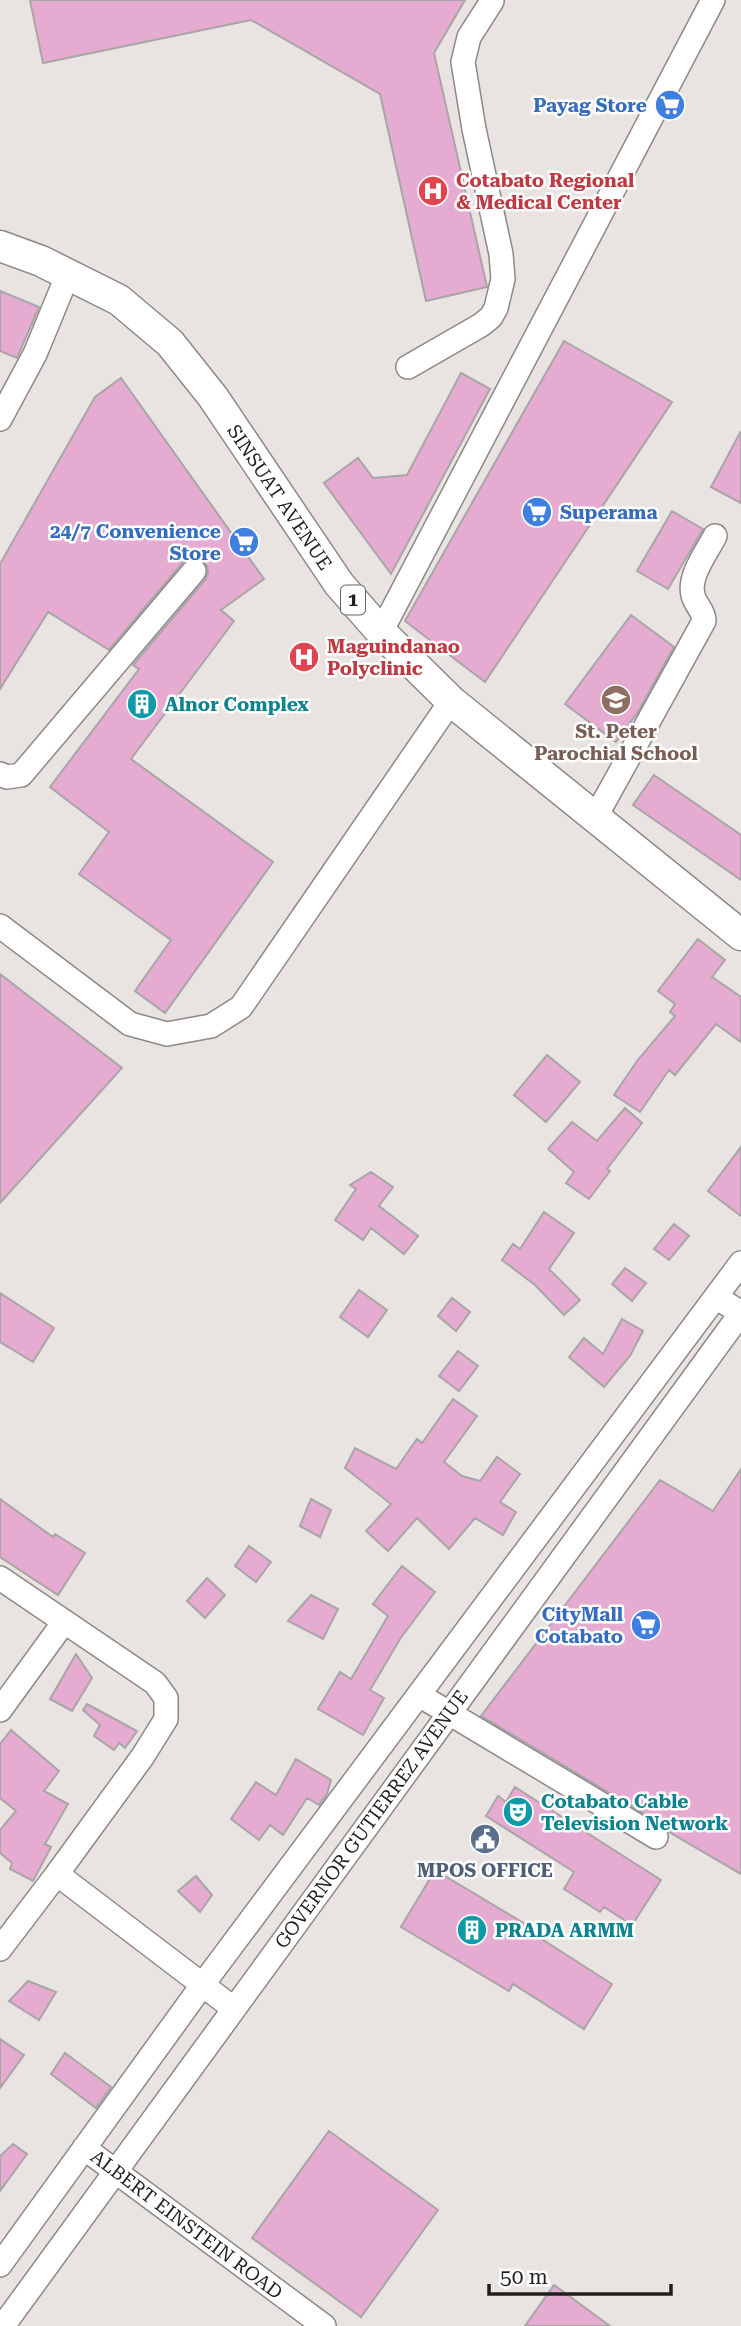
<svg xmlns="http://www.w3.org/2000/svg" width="741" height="2326" viewBox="0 0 741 2326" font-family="'Roboto Serif',serif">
	<rect width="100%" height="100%" fill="#e9e4e2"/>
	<path fill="#e6abd0" stroke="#a9a5a7" stroke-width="2" d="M30 0H465L434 53 487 287 426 301 380 94 251 20 43 63Z
		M0 291 39 307 17 358 0 351Z
		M564 341 672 402 485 682 405 621Z
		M461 373 490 389 391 574 324 483 358 458 373 478 407 475Z
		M121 378 264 579 221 610 234 621 131 759 273 862 165 1013 135 991 171 940 79 874 109 832 50 787 139 669 133 665 205 580 208 573 207 566 197 557 190 558 184 561 109 650 48 612 0 689V564L95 397Z
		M741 431V503L711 487Z
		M672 511 703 529 668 589 637 571Z
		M631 615 674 647 638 712 616 742 565 704Z
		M654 775 741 835V880L633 805Z
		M698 939 725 960 712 977 741 997V1042L716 1024 675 1075 669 1070 640 1112 614 1095 637 1061 675 1016 670 1012 675 1004 658 991Z
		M0 974 122 1068 0 1203Z
		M547 1055 580 1082 546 1122 514 1095Z
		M625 1108 642 1123 607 1169 610 1171 589 1199 566 1183 574 1172 548 1149 572 1122 597 1141Z
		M741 1147V1216L708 1191Z
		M371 1172 393 1187 379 1206 418 1236 404 1254 371 1228 363 1240 335 1220 356 1189 350 1185Z
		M544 1212 574 1233 549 1269 580 1300 564 1315 535 1285 502 1260 513 1244 520 1249Z
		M674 1224 689 1236 669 1260 654 1249Z
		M625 1268 646 1283 632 1301 612 1284Z
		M359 1290 387 1310 368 1337 340 1317Z
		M0 1293 54 1328 33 1362 0 1342Z
		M452 1298 470 1312 456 1331 438 1316Z
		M622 1319 643 1331 630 1356 604 1387 569 1357 584 1338 603 1354Z
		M458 1351 478 1366 459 1391 439 1376Z
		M453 1399 477 1416 444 1462 462 1476 480 1481 497 1457 520 1474 500 1502 516 1512 503 1535 475 1518 449 1549 417 1518 388 1551 366 1531 391 1504 345 1468 355 1448 396 1469 417 1439 422 1443Z
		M741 1469V1874L669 1832 663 1825 481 1716 660 1480 713 1511Z
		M0 1499 53 1537 55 1534 85 1553 58 1595 0 1557Z
		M311 1499 331 1510 320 1537 300 1526Z
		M249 1546 271 1562 256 1582 235 1566Z
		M402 1566 435 1592 400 1639 370 1690 384 1698 363 1735 318 1709 340 1672 351 1679 388 1616 373 1604Z
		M207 1578 225 1595 205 1618 187 1601Z
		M311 1595 338 1609 323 1639 288 1621Z
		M76 1654 92 1678 72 1711 50 1699Z
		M87 1704 137 1731 125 1748 119 1743 114 1750 94 1736 100 1725 83 1710Z
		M11 1730 59 1771 44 1791 68 1804 45 1844 51 1847 33 1881 10 1869 12 1863 0 1853V1830L16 1811 0 1798V1744Z
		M296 1759 331 1780 327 1794 319 1805 307 1798 283 1835 270 1825 259 1840 231 1819 256 1782 276 1795Z
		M515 1787 661 1880 632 1925 604 1907 600 1912 564 1889 574 1872 486 1816 498 1796 506 1802Z
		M435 1870 542 1934 540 1938 612 1984 584 2029 513 1984 509 1991 401 1927Z
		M196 1876 212 1895 200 1912 178 1891Z
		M28 1981 56 1992 39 2020 9 2001Z
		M0 2039 24 2055 0 2088Z
		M65 2053 111 2087 96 2108 51 2074Z
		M329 2131 438 2210 361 2317 252 2238Z
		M13 2144 27 2154 0 2191V2156Z
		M554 2285 610 2326H525Z"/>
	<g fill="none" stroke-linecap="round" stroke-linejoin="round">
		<g stroke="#8c8886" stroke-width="26">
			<path id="minor" d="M408 367 481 325 491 317 496 308 503 279 501 254 474 129 463 62 469 37 492 1
				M0 419 35 354 68 274
				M381 632 713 0
				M0 774 7 777 21 775 194 571
				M595 818 704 621C704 610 695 605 693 595 688 576 707 552 715 536
				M0 926 130 1024 167 1034 211 1026 241 1007 451 701
				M0 1578 155 1683 166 1698V1719L143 1756 57 1874 233 2008
				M419 1695 656 1837
				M0 1710 64 1622
				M0 1949 57 1874
				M84 2148 324 2326
				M0 2265 203 1984 741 1263
				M3 2326 741 1313 716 1297"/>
		</g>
		<g stroke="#8c8886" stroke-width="33">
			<path id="major" d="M0 246 41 261 119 300 170 343 213 397 339 584 381 632 451 701 741 935"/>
		</g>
		<use href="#minor" stroke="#fff" stroke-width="23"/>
		<use href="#major" stroke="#fff" stroke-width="30"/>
	</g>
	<defs>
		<g id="supermarket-disc" transform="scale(1.575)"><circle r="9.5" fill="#3f7fe0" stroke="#fff"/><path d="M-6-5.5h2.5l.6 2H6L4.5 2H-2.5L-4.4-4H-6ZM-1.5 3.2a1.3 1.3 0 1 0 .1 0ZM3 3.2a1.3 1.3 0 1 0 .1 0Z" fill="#fff"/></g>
		<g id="hospital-disc" transform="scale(1.575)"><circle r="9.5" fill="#e0444e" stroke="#fff"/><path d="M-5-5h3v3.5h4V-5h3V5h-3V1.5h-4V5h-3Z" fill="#fff"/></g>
		<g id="school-disc" transform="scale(1.575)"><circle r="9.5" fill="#8d6e63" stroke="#fff"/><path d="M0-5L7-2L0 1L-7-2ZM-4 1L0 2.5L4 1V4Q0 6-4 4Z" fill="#fff"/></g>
		<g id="building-disc" transform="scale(1.575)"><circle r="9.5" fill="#0f9aa8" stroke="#fff"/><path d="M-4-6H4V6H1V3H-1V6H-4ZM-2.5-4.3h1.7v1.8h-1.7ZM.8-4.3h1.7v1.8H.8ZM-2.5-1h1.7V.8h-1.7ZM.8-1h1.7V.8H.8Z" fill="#fff"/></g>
		<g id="theatre-disc" transform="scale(1.575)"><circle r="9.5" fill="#0f9aa8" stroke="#fff"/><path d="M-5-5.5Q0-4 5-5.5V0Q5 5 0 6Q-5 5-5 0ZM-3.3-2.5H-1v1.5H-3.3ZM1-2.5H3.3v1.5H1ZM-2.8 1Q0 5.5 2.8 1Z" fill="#fff"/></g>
		<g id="civic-disc" transform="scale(1.575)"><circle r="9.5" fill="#5c6f8a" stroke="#fff"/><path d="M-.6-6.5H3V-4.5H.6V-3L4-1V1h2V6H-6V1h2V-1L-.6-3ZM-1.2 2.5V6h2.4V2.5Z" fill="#fff"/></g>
	</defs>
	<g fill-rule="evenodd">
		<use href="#supermarket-disc" x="670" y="105"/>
		<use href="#hospital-disc" x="433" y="191"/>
		<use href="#supermarket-disc" x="537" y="512"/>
		<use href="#supermarket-disc" x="244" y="542"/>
		<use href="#hospital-disc" x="304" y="657"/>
		<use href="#school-disc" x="616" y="700"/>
		<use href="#building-disc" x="142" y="704"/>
		<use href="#supermarket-disc" x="646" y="1625"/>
		<use href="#theatre-disc" x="518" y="1812"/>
		<use href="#civic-disc" x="485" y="1839"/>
		<use href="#building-disc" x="472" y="1930"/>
	</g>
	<g text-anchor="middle" stroke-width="5" stroke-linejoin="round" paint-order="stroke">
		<rect fill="#fff" stroke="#646262" stroke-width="2" x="341" y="585.5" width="24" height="29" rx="5"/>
		<g font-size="18" font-weight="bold" fill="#211f1e">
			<text x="353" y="606">1</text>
		</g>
		<g font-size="19" font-weight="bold" fill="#366cbe" stroke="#fff" text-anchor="end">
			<text x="647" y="112">Payag Store</text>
			<text x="560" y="519" text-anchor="start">Superama</text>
			<text x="221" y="538">24/7 Convenience<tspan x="221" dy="22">Store</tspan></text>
			<text x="623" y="1621">CityMall<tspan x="623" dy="22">Cotabato</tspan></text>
		</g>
		<g font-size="19" font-weight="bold" fill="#be3a42" stroke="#fff" text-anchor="start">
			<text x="456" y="187">Cotabato Regional<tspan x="456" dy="22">&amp; Medical Center</tspan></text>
			<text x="327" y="653">Maguindanao<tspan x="327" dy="22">Polyclinic</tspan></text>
		</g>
		<g font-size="19" fill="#211f1e" stroke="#fff">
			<text transform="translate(280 497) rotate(56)" y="7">SINSUAT AVENUE</text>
			<text transform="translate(371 1819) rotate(-54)" y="7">GOVERNOR GUTIERREZ AVENUE</text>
			<text transform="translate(187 2224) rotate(37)" y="7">ALBERT EINSTEIN ROAD</text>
		</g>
		<g font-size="19" font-weight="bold" fill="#0d838f" stroke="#fff" text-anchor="start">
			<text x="165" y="711">Alnor Complex</text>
			<text x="541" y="1808">Cotabato Cable<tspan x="541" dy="22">Television Network</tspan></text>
			<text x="495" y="1937">PRADA ARMM</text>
		</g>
		<g font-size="19" font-weight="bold" fill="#785e54" stroke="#fff">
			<text x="616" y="738">St. Peter<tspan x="616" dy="22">Parochial School</tspan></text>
		</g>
		<g font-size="19" font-weight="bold" fill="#4e5e75" stroke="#fff">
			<text x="485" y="1877">MPOS OFFICE</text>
		</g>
	</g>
	<path d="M489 2284v10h182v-10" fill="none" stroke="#211f1e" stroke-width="3.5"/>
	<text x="500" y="2284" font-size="21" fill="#211f1e" stroke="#ffffff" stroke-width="5" paint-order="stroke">50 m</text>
</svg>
